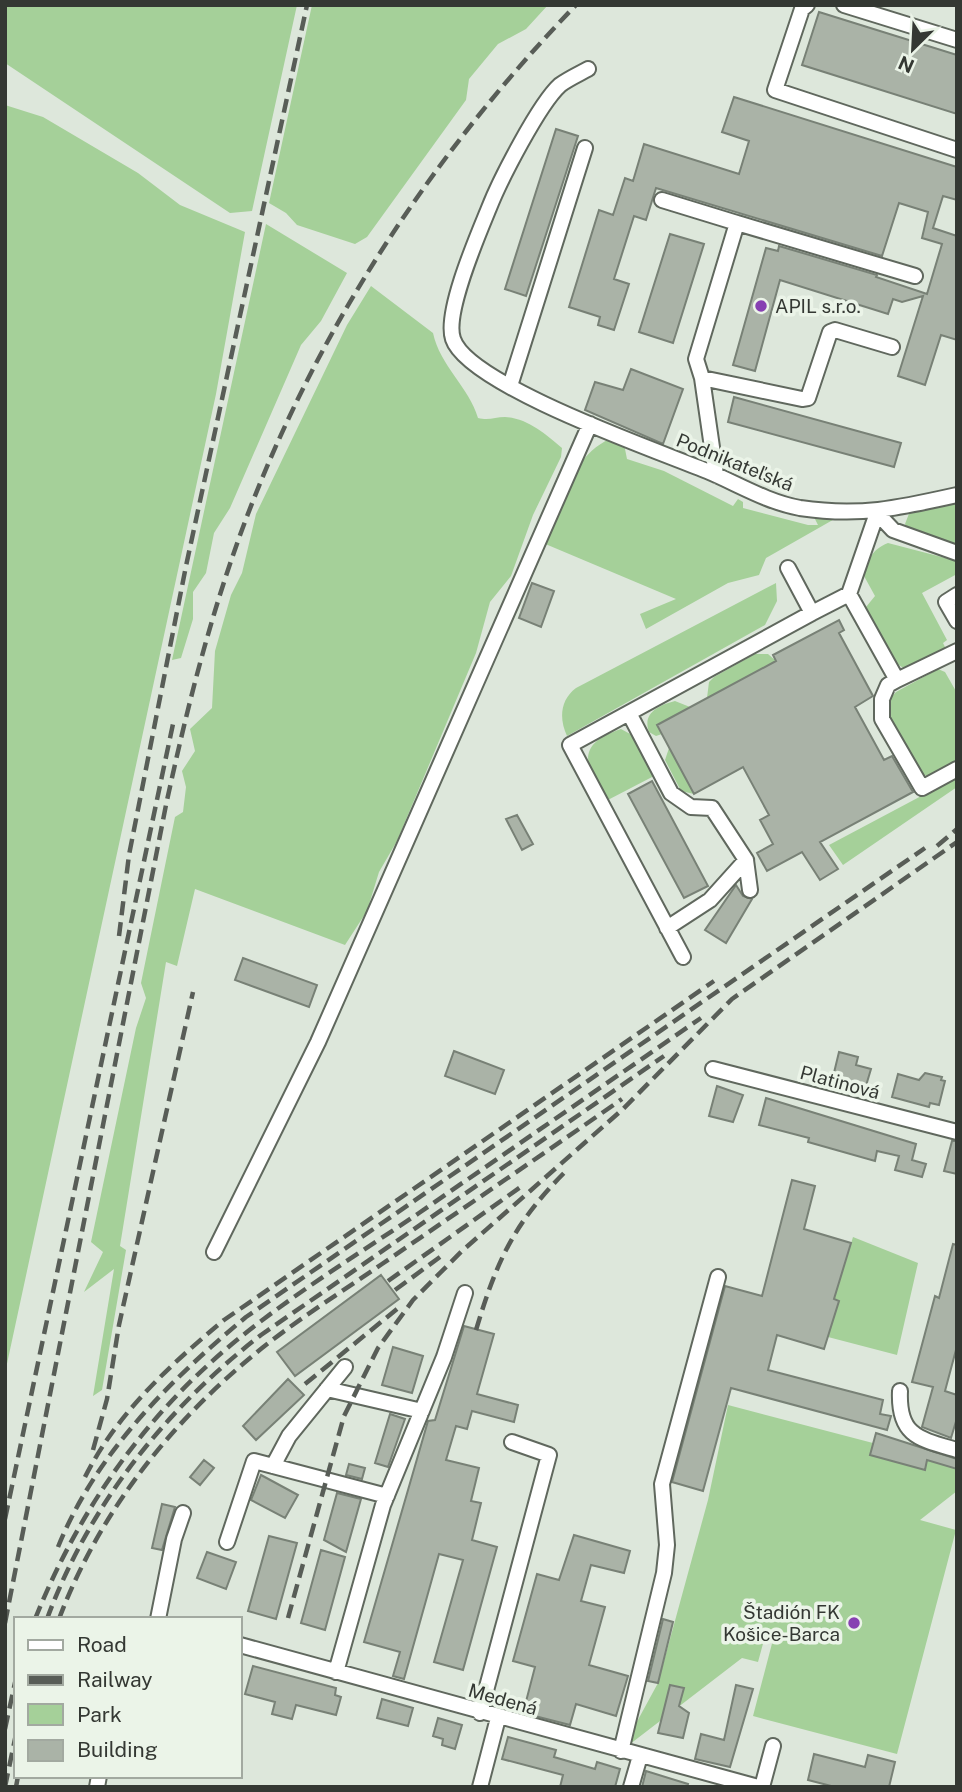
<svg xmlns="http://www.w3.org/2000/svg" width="962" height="1792" viewBox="0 0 962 1792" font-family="'Public Sans',sans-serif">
	<rect width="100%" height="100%" fill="#dde7db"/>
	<path fill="#a5d099" d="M5 5H297L252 211 230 213 5 63Z
		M312 5H548L526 29 498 44 469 79 466 100 367 237 355 244 297 225 286 213 269 203Z
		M5 105 43 117 138 173 180 205 245 232 216 394 5 1373Z
		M266 224 347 273 321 321 301 345 230 508 214 533 206 573 193 592V619L181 658 172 660Z
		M371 286 433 333C440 366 469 387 478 418 489 421 495 417 505 417 527 418 546 434 562 448L561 457 533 515 511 576 490 602 476 653 397 841 379 872 367 911 345 945 195 889 177 966 166 962 120 1246 126 1250 102 1390 93 1396 114 1269 84 1292 103 1252 91 1242 136 1028 146 998 141 983 175 817 183 812 186 787 182 771 195 751 190 729 212 708 215 651 231 595 242 573 256 514 347 325Z
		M610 439 624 444 627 459 664 471 733 506 738 499 743 502V508L808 525H818L813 515 838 517 766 558 759 575 728 583 646 629 640 614 676 599 543 543C559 507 572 455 610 439Z
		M957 502V547L908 531 905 524 910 511Z
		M888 543 957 561V574L922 593 947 640 943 643 947 651 905 669 894 662 866 607 875 596 864 576C869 559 871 550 888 543Z
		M776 583 777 601 765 625 567 736C559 719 560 700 576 688Z
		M755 654H768L776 661 707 698 709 682 714 677Z
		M938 669 945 672 957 693V766L931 777 921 774 888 716V701L896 692Z
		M675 701 690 707 657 725 662 734 656 736 649 732C642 713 659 705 675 701Z
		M621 729 632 735 654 776 604 802C587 766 573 745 621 729Z
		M669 748 694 794 681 791 665 760Z
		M957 777V787L843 865 829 845Z
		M853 1237 918 1263 897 1355 828 1337 838 1301 834 1299Z
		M728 1405 957 1465V1491L920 1520 956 1530 897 1754 753 1716 775 1632 764 1640 758 1662 742 1658 621 1751 658 1683 708 1500Z"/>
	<path fill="#aab3a7" stroke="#788176" stroke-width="2" d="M819 12 957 55V114L802 65Z
		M734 97 957 167V200L943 196 933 228 957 236V340L941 335 925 385 898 376 923 296 902 302 893 299 888 314 780 280 755 371 733 365 766 248 778 251 779 246 877 275 876 277 927 294 942 244 922 238 928 212 899 203 882 256 656 188 646 220 634 216 614 279 629 284 614 330 598 325 600 317 569 307 599 210 613 215 625 178 633 181 644 144 739 174 749 141 722 132Z
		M556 129 578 136 526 296 505 289Z
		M670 234 704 244 673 343 639 332Z
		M631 369 683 389 663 444 585 410 595 382 623 390Z
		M734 397 901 443 894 467 728 422Z
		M532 583 554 591 541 627 519 618Z
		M839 620 844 630 839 633 873 696 855 707 884 760 892 756 913 792 820 842 838 869 820 880 802 852 767 871 757 853 773 844 760 820 769 815 743 767 694 794 657 725 776 661 773 655Z
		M652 781 708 886 684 898 628 794Z
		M517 815 533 844 522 850 506 819Z
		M736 885 743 896 752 899 726 943 705 930Z
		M243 958 317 985 309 1007 235 980Z
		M454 1051 504 1070 495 1094 445 1076Z
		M839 1052 858 1057 856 1065 871 1069 865 1089 832 1081Z
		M925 1073 942 1077 941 1080 945 1081 939 1105 930 1103 929 1107 892 1097 898 1074 919 1080Z
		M717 1086 743 1095 733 1122 709 1116Z
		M766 1098 916 1144 912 1160 926 1164 922 1177 895 1170 899 1156 877 1151 875 1161 808 1142 809 1138 759 1125Z
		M952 1141H957V1174L944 1171Z
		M792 1180 815 1186 804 1229 851 1243 834 1299 839 1301 824 1349 777 1335 768 1370 883 1400 880 1414 891 1416 887 1430 731 1388 703 1491 672 1482 725 1286 762 1296Z
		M953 1244 957 1245V1346L945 1391 957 1395V1418L951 1438 922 1427 933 1387 912 1382 935 1296 939 1298Z
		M381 1275 399 1299 295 1376 277 1352Z
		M464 1326 494 1334 477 1394 518 1405 514 1422 472 1411 467 1429 456 1426 446 1460 479 1468 471 1501 481 1503 472 1540 497 1547 463 1670 434 1662 463 1560 439 1554 404 1679 393 1676 400 1652 364 1642 428 1421 435 1420Z
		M393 1347 423 1356 412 1393 382 1385Z
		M288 1379 304 1395 256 1440 243 1426Z
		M390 1414 405 1419 388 1467 375 1463Z
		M876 1433 957 1459V1469L927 1460 925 1470 870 1455Z
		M204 1460 214 1468 200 1485 190 1477Z
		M349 1464 365 1468 362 1479 346 1475Z
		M261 1475 298 1495 285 1518 251 1500Z
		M337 1493 361 1499 346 1552 324 1540Z
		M162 1504 175 1507 162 1550 152 1548Z
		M574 1535 630 1551 624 1573 591 1565 581 1601 605 1607 589 1665 628 1676 616 1716 576 1704 570 1725 523 1713 535 1667 513 1661 537 1574 559 1580Z
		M269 1536 297 1543 276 1619 248 1611Z
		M321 1550 345 1557 325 1630 301 1623Z
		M207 1552 236 1562 226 1589 197 1578Z
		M663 1619 673 1622 658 1683 648 1681Z
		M253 1666 336 1688 335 1695 341 1697 336 1715 296 1705 292 1719 272 1714 275 1702 245 1694Z
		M670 1685 684 1688 679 1706 689 1713 683 1738 658 1733Z
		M736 1685 753 1689 730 1767 695 1759 701 1734 724 1740Z
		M382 1699 413 1708 408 1726 377 1718Z
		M438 1718 462 1725 455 1749 442 1745 443 1739 433 1736Z
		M508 1737 556 1750 554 1757 595 1769 597 1762 620 1769 615 1787H560L563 1775 502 1759Z
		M814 1754 865 1767 868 1755 895 1762 889 1787H835L808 1780Z
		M646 1771 688 1784 687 1787H642Z"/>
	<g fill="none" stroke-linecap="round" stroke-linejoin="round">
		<g stroke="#60685e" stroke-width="18">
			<path id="minor" d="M807 5 802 9 775 90 957 150
				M844 5 957 40
				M588 69C579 74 568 79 560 85 539 104 500 180 489 208 478 235 444 313 453 339 468 385 658 451 707 471 738 484 767 502 800 508 860 517 899 508 957 495
				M662 200 737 223
				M702 378 696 359 737 223 915 276
				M510 386 585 148
				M716 475 702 378 802 399 808 398 830 332 835 330 892 347
				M877 513 893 530 957 553
				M788 568 812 613 849 594 897 680 888 685 882 699V719L922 788 957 769
				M849 594 877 513
				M957 595 946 602 957 621
				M897 680 957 651
				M629 713 671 793 691 807 712 808 746 860 710 900 667 928
				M746 860 750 890
				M683 957 570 745 812 613
				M713 1069 957 1132
				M214 1252 318 1042 590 424
				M327 1389 422 1411
				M900 1391C898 1436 919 1439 957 1450
				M273 1466 289 1436 345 1367
				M227 1542 254 1461 387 1496
				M158 1619 174 1539 183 1513
				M240 1645 758 1787
				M336 1672 383 1505 444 1357 465 1293
				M480 1713 549 1455 512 1442
				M621 1751 664 1573 667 1545 662 1484 718 1277
				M97 1787 99 1776
				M480 1787 498 1718
				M631 1787 640 1756
				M762 1787 773 1746"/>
		</g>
		<use href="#minor" stroke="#fff" stroke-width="14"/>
		<path stroke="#585d57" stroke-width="4.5" stroke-dasharray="14 7" stroke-linecap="butt" d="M937 846 957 829
			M119 936 129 855 186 566 307 5
			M388 1281 522 1186
			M395 1290 440 1257
			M476 1330C497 1260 514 1223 566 1171
			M305 1384 397 1309
			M93 1450 107 1399 119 1325 193 992
			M85 1477C117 1413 170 1365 224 1320L714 981
			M5 1519 173 724
			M58 1547C96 1453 170 1380 246 1317L925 848
			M288 1618 344 1416 378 1348 413 1300 462 1251 623 1109 732 999 957 842
			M35 1619C77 1515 139 1423 225 1350 285 1299 354 1257 419 1213 513 1148 607 1083 701 1018
			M47 1619C89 1505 165 1409 261 1335L664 1056
			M59 1619C99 1513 169 1424 256 1353 295 1321 340 1293 382 1264 462 1209 542 1155 622 1099
			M5 1623 166 805C187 708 211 612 246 519 318 328 434 152 576 5
			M5 1729 16 1678
			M5 1787 16 1734
			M16 1787 18 1776"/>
	</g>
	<g fill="#8740b2" stroke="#ebf4e8" stroke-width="2.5">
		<circle cx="761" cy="306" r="7"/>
		<circle cx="854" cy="1623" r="7"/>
	</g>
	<g text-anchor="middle" stroke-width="7" stroke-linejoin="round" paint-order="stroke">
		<g font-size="19" fill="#343833" stroke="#ebf4e8" text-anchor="start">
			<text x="775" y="313">APIL s.r.o.</text>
			<text x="840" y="1619" text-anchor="end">Štadión FK<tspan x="840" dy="22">Košice-Barca</tspan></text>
		</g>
		<g font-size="19" fill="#343833" stroke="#ebf4e8">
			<text transform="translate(735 462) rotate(22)" y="7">Podnikateľská</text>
			<text transform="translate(840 1082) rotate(15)" y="7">Platinová</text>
			<text transform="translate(503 1699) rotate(16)" y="7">Medená</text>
		</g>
	</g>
	<rect width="962" height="1792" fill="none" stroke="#343833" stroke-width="14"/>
	<rect x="14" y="1617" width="228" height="161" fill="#ebf4e8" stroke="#a2a9a0" stroke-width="2"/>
	<rect x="28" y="1640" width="35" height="10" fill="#ffffff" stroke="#a2a9a0" stroke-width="2"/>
	<text x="77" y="1652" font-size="21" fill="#343833">Road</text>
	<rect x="28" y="1675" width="35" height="10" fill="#585d57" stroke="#a2a9a0" stroke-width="2"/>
	<text x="77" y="1687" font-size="21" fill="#343833">Railway</text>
	<rect x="28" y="1704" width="35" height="21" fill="#a5d099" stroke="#a2a9a0" stroke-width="2"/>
	<text x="77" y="1722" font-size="21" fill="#343833">Park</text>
	<rect x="28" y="1740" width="35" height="21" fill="#aab3a7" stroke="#a2a9a0" stroke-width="2"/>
	<text x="77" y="1757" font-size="21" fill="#343833">Building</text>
	<g transform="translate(913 49) rotate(204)" stroke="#ebf4e8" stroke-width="5" paint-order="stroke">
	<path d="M0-5L12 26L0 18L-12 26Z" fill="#343833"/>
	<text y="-10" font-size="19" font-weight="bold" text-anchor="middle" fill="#343833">N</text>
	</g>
</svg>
